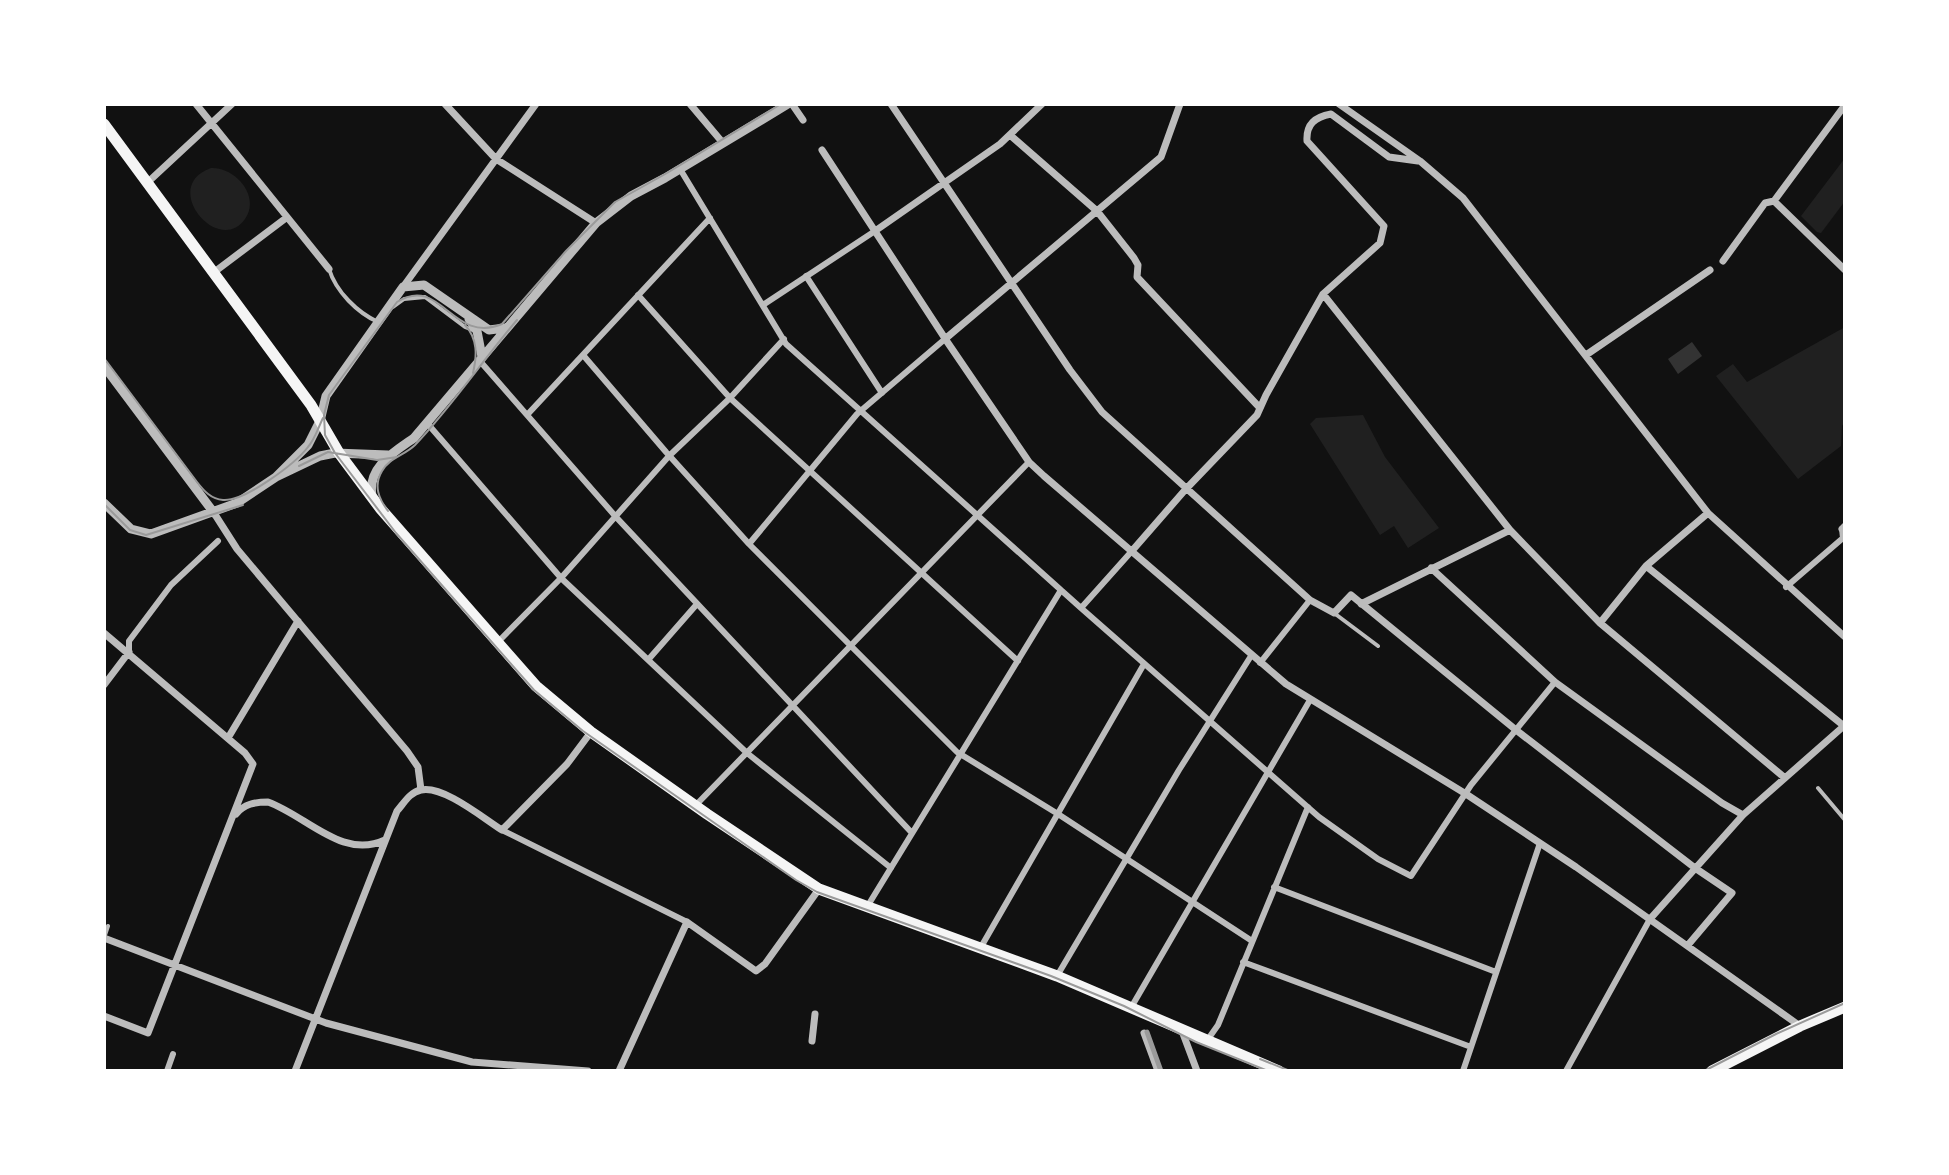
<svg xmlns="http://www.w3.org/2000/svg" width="1949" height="1175" viewBox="0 0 1949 1175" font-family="'Space Grotesk',sans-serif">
	<rect width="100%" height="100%" fill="#111"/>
	<path fill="#202020" d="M1845 158V201L1821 233 1817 232 1801 216Z
		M211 168C235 167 261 196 245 219 218 257 159 186 211 168Z
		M1845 327V421L1842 426 1841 446 1798 479 1716 376 1733 364 1747 382Z
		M1363 415 1385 457 1439 528 1408 548 1394 526 1380 535 1310 424 1316 418Z"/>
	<path fill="#333" d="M1692 342 1702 356 1678 374 1668 359Z"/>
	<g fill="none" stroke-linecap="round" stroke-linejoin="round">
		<path stroke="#bcbcbc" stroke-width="4" d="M329 269C336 292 358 313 378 322
			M393 307 404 299 425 297 465 327 475 331
			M1334 613 1378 646
			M1818 788 1845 820
			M104 938 108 926"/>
		<path stroke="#bcbcbc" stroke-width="6" d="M680 169 786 344 1081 608 1319 817 1378 859 1411 876 1471 785 1555 682
			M806 276 882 393
			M638 295 730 398 1018 661
			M763 305 875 231
			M583 355 666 452 749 544 957 752 1058 814 1252 941
			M479 360 616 517 912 833
			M527 415 710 218
			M427 423 561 578 747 753 891 868
			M749 544 857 414 945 339
			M1786 587 1843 538 1842 529
			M1081 608 1131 552
			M498 642 561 578 669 456 730 398 784 339
			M129 652V641L171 585 218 541
			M648 660 697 604
			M1260 663 1310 600
			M695 806 1029 462
			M502 830 687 922
			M1274 887 1496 972
			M867 907 1061 590
			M981 947 1144 664
			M1243 962 1471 1047
			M1057 976 1179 770 1251 656
			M1132 1006 1310 700
			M1206 1042 1218 1025 1308 807
			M167 1071 173 1054
			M1463 1071 1540 843
			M1566 1071 1650 919"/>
		<path stroke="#bcbcbc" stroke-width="7" d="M196 104 329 269
			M445 104 496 159 596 223
			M690 104 723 143
			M792 104 803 120
			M891 104 1070 370 1102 412 1310 600 1334 613 1351 595 1516 730 1695 868 1732 893 1688 945
			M1339 104 1420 161 1463 198 1708 513 1845 637
			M1010 135 1097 211 1134 258 1138 265 1137 277 1260 408
			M822 150 948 343 1029 462 1044 476 1286 684 1466 794 1576 867 1800 1026
			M147 183 232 104
			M1774 201 1845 270
			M875 231 1000 144 1042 104
			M1723 261 1765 203 1774 201 1845 105
			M213 273 286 218
			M403 287 536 104
			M1323 294 1510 530 1600 623 1785 778
			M945 339 1161 157 1180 104
			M1586 355 1710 270
			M214 513 237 549 407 751 418 767 421 790
			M1842 529 1845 526
			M1131 552 1185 490 1257 415 1266 395 1323 294 1380 243 1384 226 1307 141C1306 124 1315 117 1331 114L1389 157 1418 161
			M1646 566 1844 726
			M1431 568 1555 682 1722 803 1743 815
			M1361 604 1510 530
			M1600 623 1646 566 1708 513
			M104 633 245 753 253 764 148 1033 104 1016
			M104 685 129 652
			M228 738 298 621
			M236 814C244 804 255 802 268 802 307 816 342 860 385 840
			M1650 919 1743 815 1845 725
			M104 938 326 1023 472 1062 588 1071
			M1182 1031 1197 1071
			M1144 1033 1158 1071
			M812 1041 815 1014
			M295 1071 397 811C404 803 410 792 421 790 443 785 483 818 502 830L567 764 591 732
			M619 1071 687 922 756 971 765 964 819 889"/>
		<path stroke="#bcbcbc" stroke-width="9" d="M469 319 477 331 482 357
			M104 366 214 513
			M276 477 308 445 320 421 326 396 403 287 424 285 489 330 505 328
			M372 496C367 467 394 452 414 438L596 223 631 196 665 178 788 104
			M104 503 131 529 151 534 237 503 276 477 320 456 335 453 388 455"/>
		<path stroke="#f5f5f5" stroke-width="11" d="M104 124 311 405 339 453 380 508 536 686 591 732 707 814 819 889 1057 976 1279 1071
			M1712 1071 1800 1026 1845 1007"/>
		<path stroke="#9a9a9a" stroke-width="2" d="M781 104 667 173 615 202 566 251 502 324C452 345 441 274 397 302L329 395 324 415 325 435 335 453 396 533 534 690 583 731 796 880 817 892 1051 976 1124 1006 1196 1042 1268 1071
			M465 325C478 339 477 356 473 373
			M104 358 197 482C204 491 211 499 223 500 244 502 295 464 308 447 315 439 318 428 323 418
			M299 466 328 452 377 460 397 457
			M104 504 130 530 146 535 243 505
			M388 511C379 499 373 486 382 471 389 458 405 455 415 445 452 406 482 361 517 320
			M1260 1059 1290 1071
			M1704 1071 1776 1034 1845 1003"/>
		<path stroke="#9a9a9a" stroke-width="5" d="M1147 1032 1161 1071"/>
	</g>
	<rect width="1949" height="1175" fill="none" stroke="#ffffff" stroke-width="212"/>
</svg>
